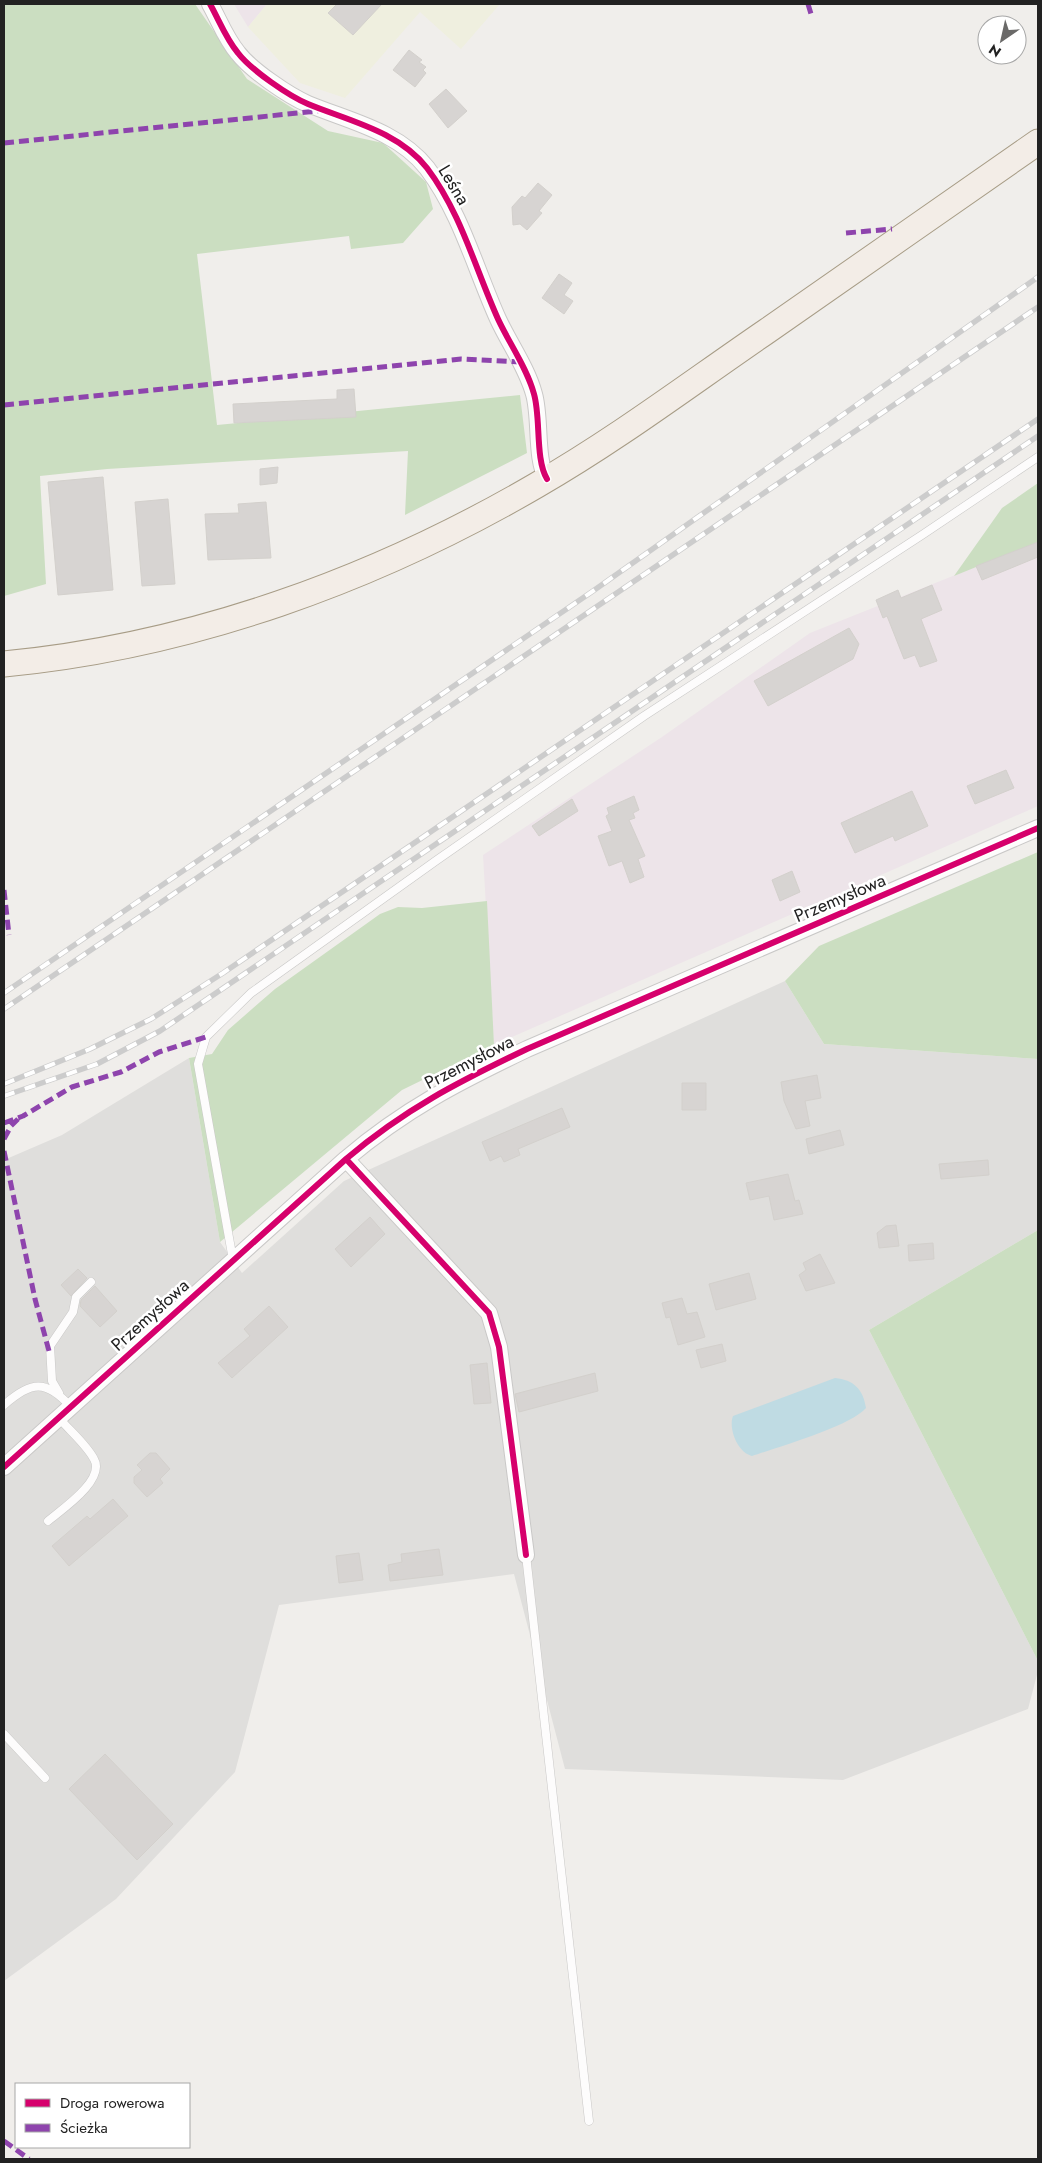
<svg xmlns="http://www.w3.org/2000/svg" width="1042" height="2163" viewBox="0 0 1042 2163" font-family="Jost,sans-serif">
	<rect width="100%" height="100%" fill="#f0eeeb"/>
	<path fill="#dfdedc" d="M785 981 824 1044 1038 1059V1230L869 1330 1038 1661V1671L1028 1709 843 1780 565 1769 514 1574 279 1605 235 1772 116 1899 4 1981V1160L62 1135 189 1058 220 1242 242 1273 344 1181Z"/>
	<path fill="#ede4e9" d="M234 4H267L248 27Z
		M1038 542V806L494 1045 483 855 662 737 810 633Z"/>
	<path fill="#efefdf" d="M267 4H500L461 49 420 12 345 98 300 83 248 27Z"/>
	<path fill="#cbdec1" d="M4 4H195L247 79 328 131 383 143 426 182 433 209 403 243 351 249 349 236 197 254 217 425 520 395 527 453 405 515 408 451 107 469 40 476 46 584 4 596Z
		M1038 483V542L954 576 1002 508Z
		M1038 852V1059L824 1044 785 981 819 946Z
		M487 901 494 1045 402 1090 220 1242 189 1058 212 1054 228 1030 275 989 380 914 398 907 422 908Z
		M1038 1230V1661L869 1330Z"/>
	<path fill="#bfdbe3" d="M835 1378C854 1380 863 1389 866 1408 851 1426 778 1447 752 1456 738 1453 728 1429 733 1416Z"/>
	<path fill="#d7d4d2" stroke="#d3d0cc" d="M337 4H382L353 35 328 13Z
		M409 50 422 60 419 62 426 67 423 70 426 73 415 87 393 70Z
		M446 89 467 111 448 128 429 104Z
		M538 183 552 195 539 211 542 213 527 230 520 224 513 225 512 207 522 196 525 198Z
		M559 274 572 283 564 295 573 301 564 314 542 298Z
		M354 389 356 417 234 423 233 404 337 399V390Z
		M278 467 277 483 260 485V469Z
		M103 477 113 590 58 595 48 482Z
		M168 499 175 584 142 586 135 502Z
		M266 502 271 558 208 560 205 514 239 513 238 504Z
		M1038 542V557L982 580 976 566Z
		M932 585 942 610 921 619 937 661 920 667 915 655 904 659 887 616 883 618 876 600 898 590 901 598Z
		M849 628 859 644 853 659 768 706 754 681Z
		M1006 770 1014 788 975 804 967 786Z
		M912 791 928 826 895 841 893 836 855 853 841 823Z
		M634 796 639 810 633 813 635 818 629 820 645 856 638 859 644 877 630 883 622 861 609 866 598 836 612 831 606 816 609 814 607 808Z
		M572 799 578 811 539 836 532 826Z
		M792 871 800 892 780 901 772 880Z
		M817 1075 821 1098 805 1101 810 1126 796 1129 784 1101 781 1082Z
		M682 1083H706V1110H682Z
		M562 1108 570 1127 518 1149 520 1155 504 1162 501 1156 490 1161 482 1142Z
		M840 1130 844 1145 809 1154 806 1139Z
		M988 1160 989 1175 941 1179 939 1164Z
		M788 1174 795 1201 799 1200 803 1214 774 1220 769 1196 750 1200 746 1183Z
		M370 1217 385 1234 351 1267 335 1249Z
		M896 1225 899 1246 879 1248 877 1233 886 1226Z
		M933 1243 934 1259 909 1261 908 1245Z
		M820 1254 835 1283 806 1291 799 1275 806 1270 803 1263Z
		M78 1269 87 1278 71 1296 61 1285Z
		M749 1273 756 1299 716 1310 709 1284Z
		M95 1286 117 1311 100 1327 80 1306 81 1300Z
		M682 1298 687 1314 697 1312 705 1337 678 1345 670 1317 666 1318 662 1303Z
		M269 1306 288 1327 232 1378 218 1363 250 1336 244 1329Z
		M722 1344 726 1361 701 1368 696 1350Z
		M487 1363 491 1403 474 1404 470 1365Z
		M595 1373 598 1391 519 1412 515 1394Z
		M150 1453H156L170 1469 160 1479 163 1483 147 1497 134 1483V1477L142 1470 137 1465Z
		M113 1499 128 1516 69 1566 52 1546 87 1516 90 1519Z
		M439 1549 443 1575 390 1581 388 1565 402 1562 401 1554Z
		M359 1553 363 1580 339 1583 336 1556Z
		M105 1754 173 1824 137 1860 69 1789Z"/>
	<g fill="none" stroke-linecap="round" stroke-linejoin="round">
		<g stroke="#c9c8c7" stroke-width="9">
			<path id="lane" d="M233 1260 198 1064 206 1037 251 993 437 860 644 716 922 535 1038 457
				M59 1393 52 1381 50 1346 73 1312 76 1297 91 1282
				M4 1405C31 1381 46 1379 71 1407
				M48 1521C61 1510 106 1480 94 1459 86 1444 70 1431 59 1418
				M526 1555 589 2121
				M4 1734 45 1778"/>
		</g>
		<g stroke="#c9c8c7" stroke-width="18">
			<path id="street" d="M210 4C219 20 226 39 238 53 251 70 289 96 308 104 349 121 398 131 427 168 461 213 475 268 498 319 509 343 527 368 534 394 541 418 535 459 547 479
				M346 1159 489 1313 499 1347 526 1555
				M4 1467 346 1159C405 1109 458 1082 527 1049L1038 828"/>
		</g>
		<g stroke="#a79c86" stroke-width="27">
			<path id="primary" d="M4 664C192 646 374 580 537 485 617 439 691 383 767 331 857 268 948 205 1038 142"/>
		</g>
		<use href="#lane" stroke="#fdfcfc" stroke-width="8"/>
		<use href="#street" stroke="#fdfcfc" stroke-width="16"/>
		<use href="#primary" stroke="#f3ede7" stroke-width="25"/>
		<g stroke="#ccc" stroke-width="5.5">
			<path id="rail" d="M4 993 593 591 1038 277
				M4 1009 1038 307
				M4 1084 90 1049 151 1019 223 973 1038 419
				M4 1096 97 1064 160 1031 1038 436"/>
		</g>
		<use href="#rail" stroke="#fff" stroke-width="4" stroke-dasharray="11" stroke-linecap="butt"/>
		<path stroke="#8e44ad" stroke-width="5" stroke-dasharray="10 5" stroke-linecap="butt" d="M808 4 811 14
			M4 143 318 111
			M846 233 892 229
			M4 405 461 359 520 362
			M4 890 9 935
			M4 1123 23 1116 72 1087 121 1072 159 1052 206 1037
			M4 1139 11 1126 18 1119
			M4 1151 35 1299 49 1351
			M4 2141 29 2159"/>
		<g stroke="#fff" stroke-width="9">
			<path id="cycleway" d="M210 4C219 20 226 39 238 53 251 70 289 96 308 104 349 121 398 131 427 168 461 213 475 268 498 319 509 343 527 368 534 394 541 418 535 459 547 479
				M346 1159 489 1313 499 1347 526 1555
				M4 1467 346 1159C405 1109 458 1082 527 1049L1038 828"/>
		</g>
		<use href="#cycleway" stroke="#d6006c" stroke-width="6"/>
	</g>
	<g text-anchor="middle" stroke-width="5" stroke-linejoin="round" paint-order="stroke">
		<g font-size="18" fill="#222" stroke="#fff">
			<text transform="translate(454 185) rotate(59)" y="6">Leśna</text>
			<text transform="translate(840 898) rotate(-23)" y="6">Przemysłowa</text>
			<text transform="translate(469 1062) rotate(-27)" y="6">Przemysłowa</text>
			<text transform="translate(150 1315) rotate(-42)" y="6">Przemysłowa</text>
		</g>
	</g>
	<rect width="1042" height="2163" fill="none" stroke="#222222" stroke-width="10"/>
	<rect x="15" y="2083" width="175" height="65" fill="#ffffff" stroke="#a7a7a7"/>
	<rect x="25" y="2099" width="25" height="8" fill="#d6006c" stroke="#a7a7a7"/>
	<text x="60" y="2108" font-size="15" fill="#222222">Droga rowerowa</text>
	<rect x="25" y="2124" width="25" height="8" fill="#8e44ad" stroke="#a7a7a7"/>
	<text x="60" y="2133" font-size="15" fill="#222222">Ścieżka</text>
	<g transform="translate(1002 40) rotate(214)"><circle r="24" fill="#ffffff" stroke="#a7a7a7"/>
	<path d="M0-4L9 19L0 12L-9 19Z" fill="#6a6968"/>
	<text y="-8" font-size="14" font-weight="bold" text-anchor="middle" fill="#222222">N</text>
	</g>
</svg>
